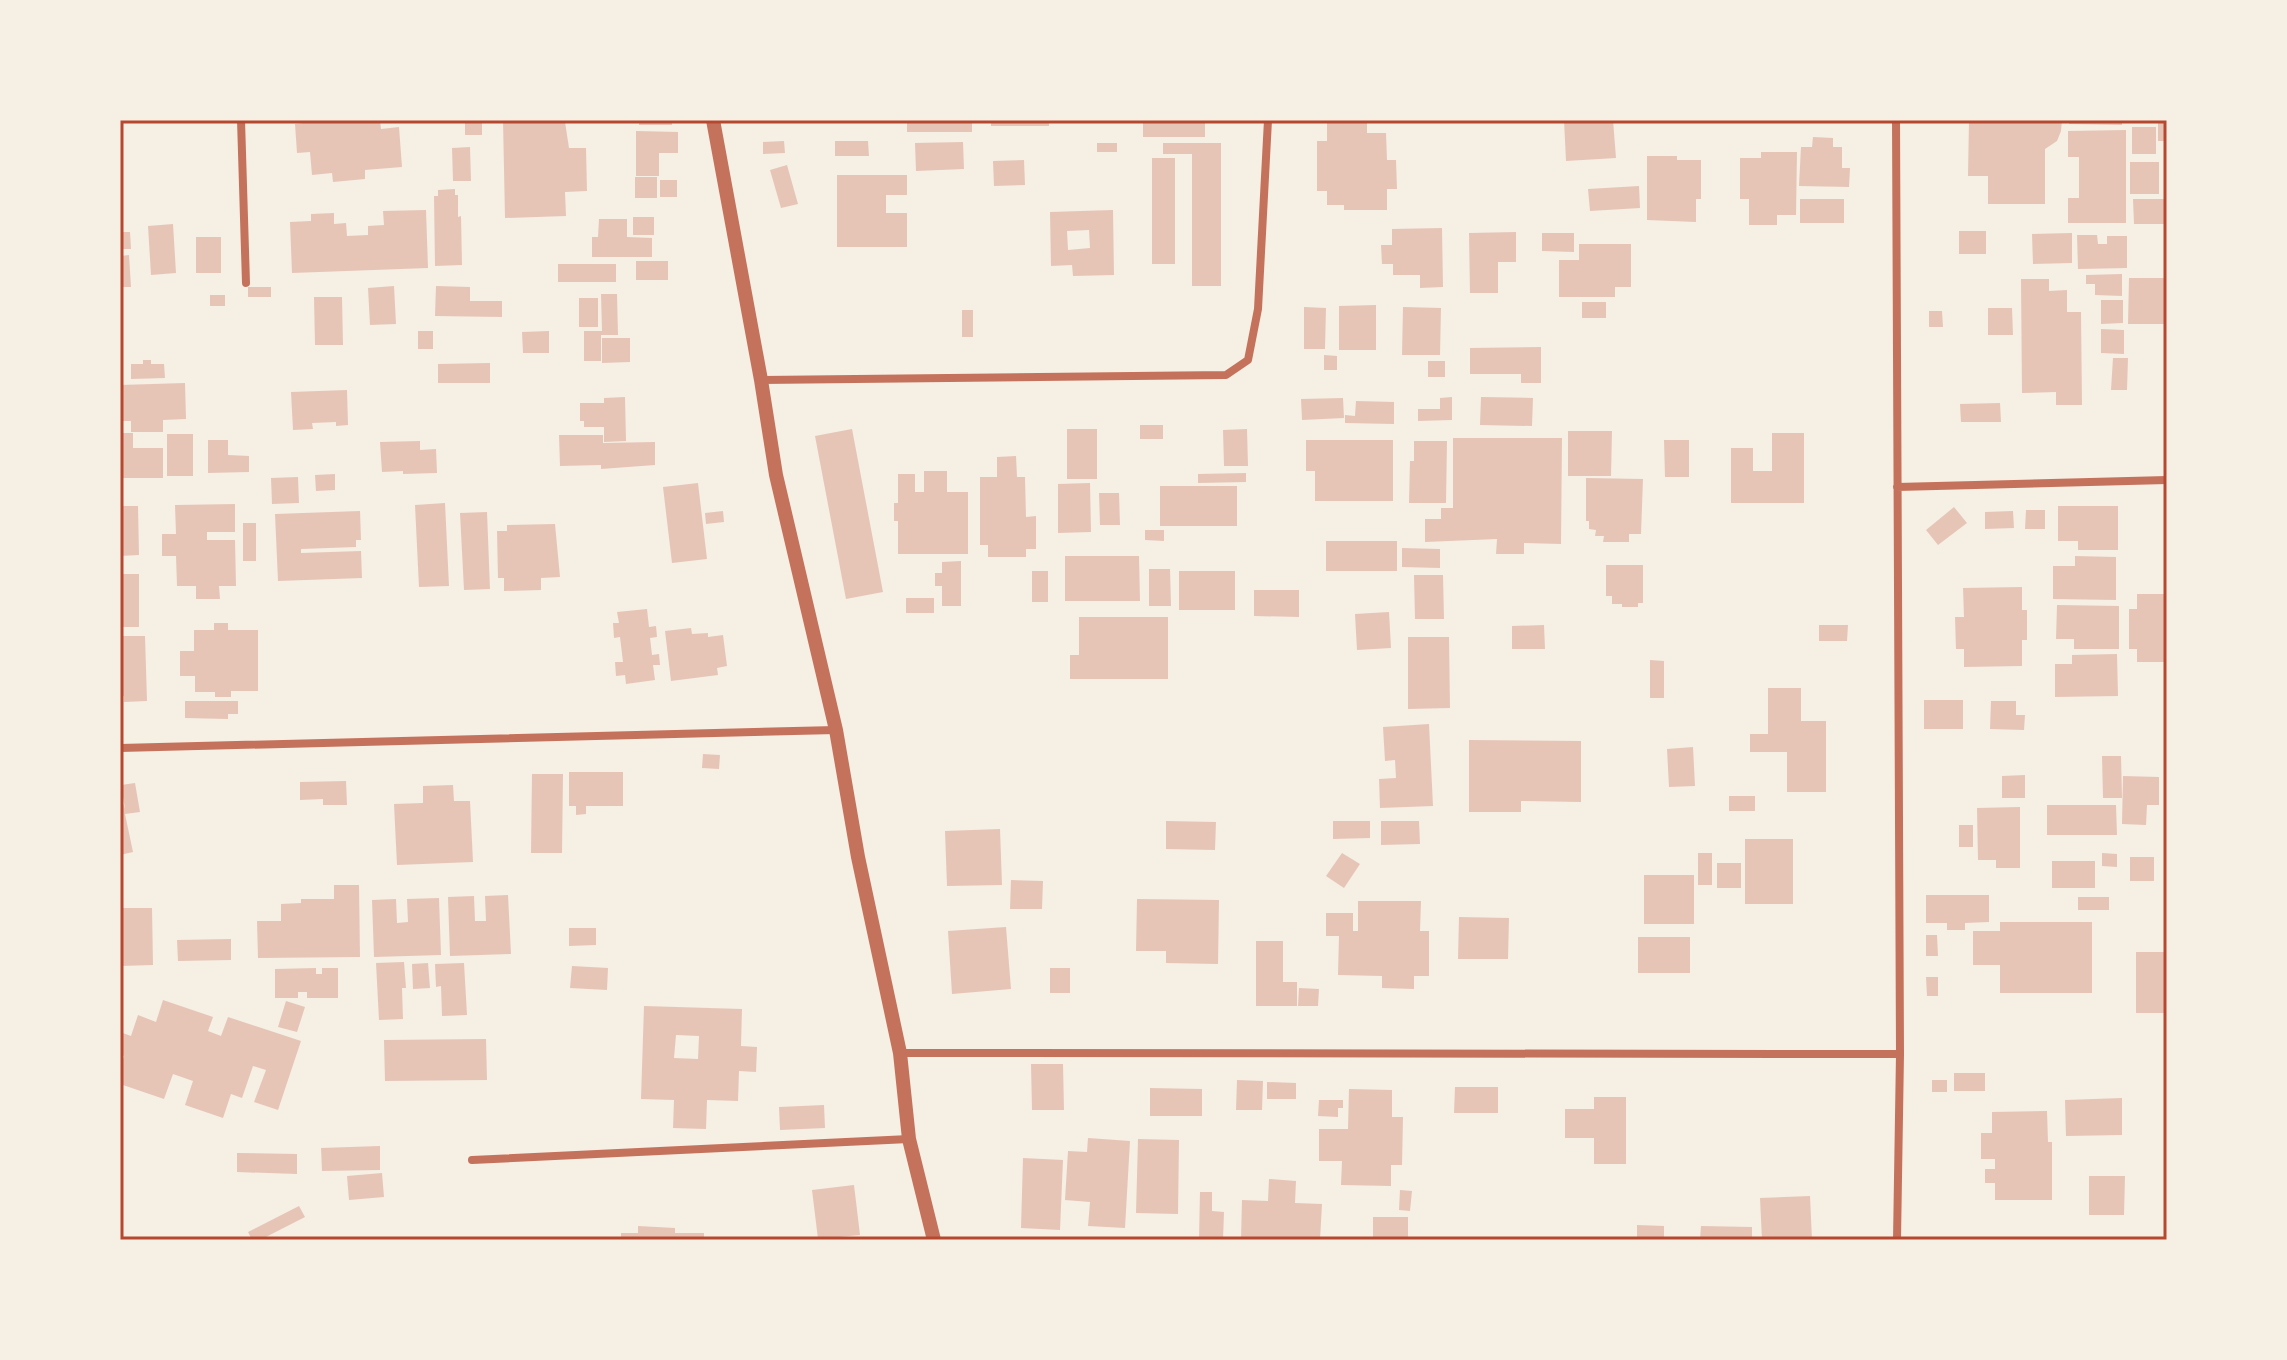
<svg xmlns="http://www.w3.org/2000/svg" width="2287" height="1360" viewBox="0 0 2287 1360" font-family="Literata,serif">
	<rect width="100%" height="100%" fill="#f6efe4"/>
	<path fill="#e6c5b7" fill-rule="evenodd" d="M328 120H380L381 129 399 127 402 167 365 170V179L333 182 332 173 312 175 310 152 297 153 295 124Z
		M465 120H482V135H465Z
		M503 120 565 122 569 148H586L587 191 565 192 566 216 505 218Z
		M639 120H672V125H639Z
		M907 120H972V132H907Z
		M991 120H1049V126H991Z
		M1143 120H1205V137H1143Z
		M1338 120H1359V123H1367V133H1386L1387 160H1396L1397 189H1387V210H1344V205H1327V191H1317V141H1327V123H1338Z
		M1564 120H1613L1616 158 1566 161Z
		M1969 120H2062L2061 131 2057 141 2045 149V204H1988V176H1968Z
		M2069 120H2122V125L2069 124Z
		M2158 120H2167V141H2158Z
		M2132 127H2156V154H2132Z
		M2126 130V223H2068V198H2079V157H2068V131Z
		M636 131 678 132V153H659V176H636Z
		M1813 137 1833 138V147H1842V168H1850L1849 187 1799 186 1801 147H1812Z
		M784 141 785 153 763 154V142Z
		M835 141H868L869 156H835Z
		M963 142 964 169 916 171 915 143Z
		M1097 143H1117V152H1097Z
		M1163 143H1221V286H1192V154H1163Z
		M470 147 471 181H453L452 148Z
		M1761 152H1797L1796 215H1777V225H1749V199H1740V158H1761Z
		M1647 156H1677V160H1701V199H1696V222L1647 220Z
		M1152 158H1175V264H1152Z
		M1024 160 1025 185 994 186 993 161Z
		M2130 162H2159V194H2130Z
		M787 165 798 204 781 208 770 170Z
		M837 175H907V195H886V213H907V247H837Z
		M635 177H657V198H635Z
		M660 180H677V197H660Z
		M1639 186 1640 208 1590 211 1588 189Z
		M455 189V195H458V217L461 216 462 265 435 266 434 196H438V190Z
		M1800 199H1844V223H1800Z
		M2133 199H2167V224H2134Z
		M426 210 428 268 292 273 290 222 311 221V214L334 213V224L346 223 347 236 368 235V226L384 225 383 211Z
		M1113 210 1114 275 1073 276 1072 265 1051 266 1050 212ZM1089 230 1090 248 1068 250 1067 231Z
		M633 217H654V235H633Z
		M599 219H627V237L652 238V257H592V237H598Z
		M173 224 176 273 151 275 148 226Z
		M1442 228 1443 287 1420 288V275H1393V264H1382L1381 245H1392V229Z
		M1959 231H1986V254H1959Z
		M120 232H130L131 249H120Z
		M1516 232V262H1498V293H1470L1469 233Z
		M1542 233H1574V252L1542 251Z
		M2072 233V263L2033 264 2032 234Z
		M2077 235H2097L2098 244H2107V236H2127V268L2078 269Z
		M196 237H221V273H196Z
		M1579 244H1631V287H1615V297H1559V260H1579Z
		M129 255 131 287H120V256Z
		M636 261H668V280H636Z
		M558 264H616V282H558Z
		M2122 274V296L2095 295V284H2086V275Z
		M2129 278H2167V324H2128Z
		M2021 279H2049V291L2067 290V312H2081L2082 405H2056V392L2022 393Z
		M394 286 396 324 370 325 368 288Z
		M436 286 470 287V301H502V317L435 316Z
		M248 287H271V297H248Z
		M601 294H617L618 335H601V361H584V331H602Z
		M210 295H225V306H210Z
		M314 297H342L343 345H315Z
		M579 298H598V327H579Z
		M2101 300H2123V323L2101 324Z
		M1582 302H1606V318H1582Z
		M1376 305V350H1339V306Z
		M1304 307 1326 308 1325 349H1304Z
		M1403 307 1441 308 1440 355H1402Z
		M1988 308H2012L2013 335H1988Z
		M962 310H973V337H962Z
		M1929 311H1942L1943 327H1929Z
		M2101 329 2124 330V354L2101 353Z
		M418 331H433V349H418Z
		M549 331V353H523L522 332Z
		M602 338H630V362L602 363Z
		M1541 347V383H1521V374H1470V348Z
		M1324 355 1337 356V370H1324Z
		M2113 358H2128L2127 390H2111Z
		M143 360H151V364H164L165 378 131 379V364H143Z
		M1428 361H1445V377H1428Z
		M490 363V383H438V364Z
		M185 383 186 419 163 420V432H131V421H120V385Z
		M347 390 348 425 336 426V422L312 423 313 429 293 430 291 392Z
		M625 397 626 441 604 442V427H584V421H580V403H604V398Z
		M1452 397V420L1418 421V409H1440V398Z
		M1481 397 1533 398 1532 426 1480 425Z
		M1343 398 1344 418 1302 420 1301 399Z
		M1356 401 1394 402V424L1345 423V415L1355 416Z
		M2000 403 2001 422H1961L1960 404Z
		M1140 425H1163V439H1140Z
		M852 429 883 592 846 599 815 436Z
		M1067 429H1097V479H1067Z
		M1247 429 1248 466H1224L1223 430Z
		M1568 431H1612L1611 476H1568Z
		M120 433H133V448H163V478H120Z
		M1772 433H1804V503H1731V448H1753V471H1772Z
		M167 434H193V476H167Z
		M559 435H603V443L655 442V465L601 469V465L560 466Z
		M1453 438H1562L1561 544 1524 543V554H1496L1497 539 1425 542V519H1441V508H1453Z
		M208 440H228V455L249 456V472L208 473Z
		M1306 440H1393V501H1315V471H1306Z
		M1664 440H1689V477H1665Z
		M420 441V450L436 449 437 473 403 474V471L382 472 380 442Z
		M1414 441H1447L1446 503H1409L1410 461H1414Z
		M1016 456 1017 477H1025L1026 517 1036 516V549H1026V557H988V545H980V477H997V457Z
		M924 471H947V492H968V554H898V521H894V503H898V474H915V492H924Z
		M1246 473V482L1198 483V474Z
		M335 474V490L316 491 315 475Z
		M298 477 299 503 272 504 271 478Z
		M1586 478 1643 479 1641 534H1629V542H1603L1604 536H1595L1596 530 1589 529V521H1586Z
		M698 483 707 559 672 563 663 487Z
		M1090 483 1091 532 1058 533V484Z
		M1160 486H1237V526H1160Z
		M1099 493H1119L1120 525H1100Z
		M445 503 449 586 419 587 415 505Z
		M235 504V532H207V540H235L236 586H219L220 599H196V586H177L176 556H162V534H176L175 505Z
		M120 506H138L139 555 120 556Z
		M2058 506H2118V550H2078V541H2058Z
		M1954 507 1967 523 1938 545 1926 530Z
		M2026 510H2045V529H2025Z
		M360 511 361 540H356V547L301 549V553L361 551 362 578 278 581 275 514Z
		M723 511 724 522 706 524 705 513Z
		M2013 511 2014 528 1985 529V512Z
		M487 512 490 589 464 590 460 513Z
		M243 523H256V561H243Z
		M555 524 560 577 541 578V590L504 591V578H498L497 531H507V525Z
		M1145 530H1164V541L1145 540Z
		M1326 541H1397V571H1326Z
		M1402 548 1440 549V568L1402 567Z
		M1065 556H1139L1140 601H1065Z
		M2075 556 2116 557V600L2053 599V566H2075Z
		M961 561V606H942V586H935V573H942V562Z
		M1606 565H1643V603H1638V607H1622V604H1612V596H1606Z
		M1149 569H1170L1171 606H1149Z
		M1032 571H1048V602H1032Z
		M1179 571H1235V610H1179Z
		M120 574H139V627H120Z
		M1414 575H1443L1444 619H1415Z
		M2022 587V610H2027V640H2022V666L1964 667V649H1956L1955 617H1964L1963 588Z
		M1254 590H1299V617L1254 616Z
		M2137 594H2167V662H2137V649H2129V609H2137Z
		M906 598H934V613H906Z
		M2057 605 2119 606V649H2074V639H2056Z
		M647 609 649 627 656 626 657 637 650 638 652 655 659 654 660 665H653L655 680 626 684 625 675 616 676 615 662H623L620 637 614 638 613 623H619L617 612Z
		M1389 612 1391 648 1357 650 1355 614Z
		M1079 617H1168V679H1070V655H1079Z
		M214 623H228V630H258V691H231V697H215V692H195V676H180V651H194V630H214Z
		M1544 625 1545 649H1512V626Z
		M1819 625H1848L1847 641H1819Z
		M691 628 692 634 708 633V637L723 635 727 666 717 668 718 675 671 681 665 631Z
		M120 636H145L147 701 124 702V696H120V672H123Z
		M1408 637H1449L1450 708 1408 709Z
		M2117 654 2118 696 2055 697V664H2072V655Z
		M1650 660 1664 661V698H1650Z
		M1768 688H1801V721H1826V792H1787V752H1750V734H1768Z
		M1924 700H1963V729H1924Z
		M185 701H238V714H228V719L185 718Z
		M1991 701H2016V715H2025L2024 730 1990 729Z
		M1429 724 1433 806 1380 808 1379 779 1396 778 1395 760 1385 761 1383 727Z
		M1469 740 1581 741V802L1521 801V812H1469Z
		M1693 747 1695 786 1669 787 1667 749Z
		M703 754 720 755 719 769 702 768Z
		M2102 756H2121L2122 798H2103Z
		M569 772H623V806H586V814L576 815V806H569Z
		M532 774H563L562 853H531Z
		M2025 775V798H2002V776Z
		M2123 776 2159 777V805H2147L2146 825 2122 824Z
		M346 781 347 805H323V799L300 800V782Z
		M135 783 140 812 125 814 133 852 120 855V795L125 809 121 785Z
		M453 785 454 801H470L473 862 397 865 394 804 423 803V786Z
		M1729 796H1755V811H1729Z
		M2047 805H2116L2117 835H2047Z
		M2020 807V868H1996V860H1978L1977 808Z
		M1166 821 1216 822 1215 850 1166 849Z
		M1333 821H1370V838L1333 839Z
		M1381 821H1419L1420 844 1381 845Z
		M1959 825H1973V847H1959Z
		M1000 829 1002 885 947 886 945 831Z
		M1745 839H1793V904H1745Z
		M1342 853 1360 864 1344 888 1326 876Z
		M1698 853H1712V885H1698Z
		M2102 853 2117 854V867L2102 866Z
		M2130 857H2154V881H2130Z
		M2052 861H2095V888H2052Z
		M1717 863H1741V888H1717Z
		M1644 875H1694V924H1644Z
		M1011 880 1043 881 1042 909H1010Z
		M334 885H359L360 957 258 958 257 921H281V904L301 903V899H334Z
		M508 895 511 954 450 956 448 897 474 896 475 921H486L485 896Z
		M1926 895H1989V922L1965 923V930H1947V923H1926Z
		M2078 897H2109V910H2078Z
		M439 898 441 955 374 957 372 900 396 899 397 923 408 922 407 899Z
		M1137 899 1219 900 1218 964 1166 963V951H1136Z
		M1358 901H1421L1420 931H1429V976H1414V989L1382 988V976L1338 975 1339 936H1326V913H1353V931H1358Z
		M120 908H152L153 965 120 966Z
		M1459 917 1509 918 1508 959H1458Z
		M2000 922H2092V993H2000V965H1973V931H2000Z
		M1006 927 1011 989 952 994 948 931Z
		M569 928H596V945L569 946Z
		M1926 935H1937L1938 956H1926Z
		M1638 937H1690V973H1638Z
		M231 939V960L178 961 177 940Z
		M1256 941H1283V982H1297V1006H1256Z
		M2136 952H2165L2167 1013H2136Z
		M404 962 406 988H402L403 1019 379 1020 376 963Z
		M428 963 430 988 413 989 412 964Z
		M464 963 467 1015 442 1016 441 986 436 987 435 964Z
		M572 966 608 968 607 990 570 988Z
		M316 968V974H322V968H338V998H307V992H298V998H275V969Z
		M1050 968H1070V993H1050Z
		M1926 977H1938V996H1927Z
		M1299 988 1319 989 1318 1006H1298Z
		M163 1000 213 1017 208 1031 221 1036 228 1017 301 1041 278 1110 254 1102 266 1070 253 1066 242 1098 231 1094 223 1118 185 1105 193 1081 173 1074 164 1099 120 1084V1069L124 1056 120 1054V1032L131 1036 138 1015 156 1022Z
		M286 1001 305 1007 297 1032 278 1027Z
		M644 1006 742 1009 741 1046 757 1047 756 1072 739 1071 738 1101 707 1100 706 1129 673 1128 674 1100 641 1099ZM676 1035 699 1036 698 1059 674 1058Z
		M486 1039 487 1080 385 1081 384 1040Z
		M1031 1064H1063L1064 1110H1032Z
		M1954 1073H1985V1091H1954Z
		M1237 1080 1263 1081 1262 1110H1236Z
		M1932 1080H1947V1092H1932Z
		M1267 1082 1296 1083V1099H1267Z
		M1455 1087H1498V1113H1454Z
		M1150 1088 1202 1089V1116H1150Z
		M1349 1089 1392 1090V1117H1403L1402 1165H1391V1186L1341 1185 1342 1161H1319V1129H1348Z
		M1594 1097H1626V1164H1594V1138H1565V1109H1594Z
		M2122 1098V1135L2066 1136 2065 1100Z
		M1319 1100H1343V1108H1338V1117L1318 1116Z
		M824 1105 825 1128 780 1130 779 1107Z
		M2047 1111 2048 1142H2052V1200H1995V1183H1985V1169H1995V1159H1981V1133H1992V1112Z
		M1088 1138 1130 1141 1125 1228 1088 1226 1090 1202 1065 1200 1068 1151 1087 1152Z
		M1138 1139 1179 1140 1178 1214 1136 1213Z
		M380 1146V1170L322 1171 321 1148Z
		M237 1153 297 1154V1174L237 1172Z
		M1023 1158 1063 1160 1060 1230 1021 1228Z
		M382 1173 384 1197 349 1200 347 1176Z
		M2089 1176H2125L2124 1215H2089Z
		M1269 1179 1296 1181 1295 1203 1322 1204 1320 1240H1241L1242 1200 1268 1201Z
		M854 1185 860 1235 818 1239 812 1190Z
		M1400 1190 1412 1191 1410 1211 1399 1210Z
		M1200 1192H1212V1211L1224 1212 1223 1240H1199Z
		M1810 1196 1812 1240H1762L1760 1198Z
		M299 1206 305 1217 260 1240H252L248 1232Z
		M1373 1217H1408V1240H1373Z
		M1637 1225 1664 1226V1240H1637Z
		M638 1226 675 1228V1233H704V1240H621V1233H638Z
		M1701 1226 1752 1227V1240H1700Z"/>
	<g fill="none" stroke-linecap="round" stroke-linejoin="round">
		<path stroke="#c5725c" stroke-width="8" d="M241 120 246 283
			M1896 120 1900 1054 1897 1240
			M761 380 1226 375 1248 360 1258 309 1268 120
			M1897 487 2167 480
			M120 748 836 730
			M900 1053 1900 1054
			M472 1160 909 1139"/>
		<path stroke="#c5725c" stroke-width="14" d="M713 120 761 380 776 475 836 730 858 857 900 1053 909 1139 934 1240"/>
	</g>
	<rect width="2287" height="1360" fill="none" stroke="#f6efe4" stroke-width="244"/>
	<rect x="122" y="122" width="2043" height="1116" fill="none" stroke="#b5482f" stroke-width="3"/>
</svg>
